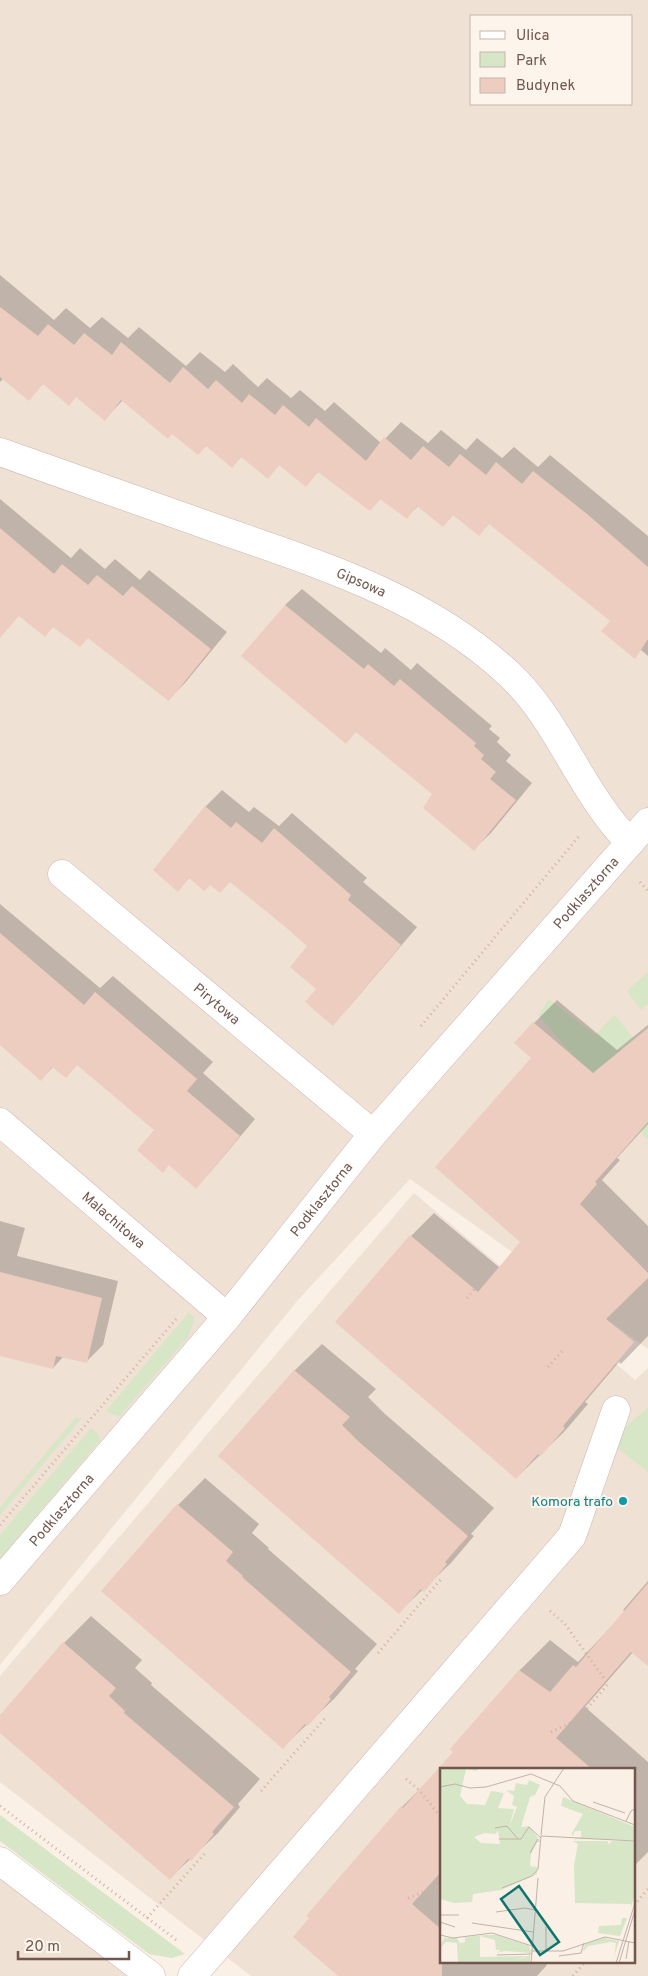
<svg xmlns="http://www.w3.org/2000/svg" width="648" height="1976" viewBox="0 0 648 1976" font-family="Overpass,sans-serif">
	<rect width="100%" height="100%" fill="#faf0e6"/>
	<path fill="#f0e1d5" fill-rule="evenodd" d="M0 0H648V1349L410 1179 298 1300 0 1665ZM472 16H632V104H472Z
		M414 1193 635 1380 648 1368V1976H251L0 1782V1676ZM442 1770H634V1962H442Z
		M0 1876 133 1976H0Z"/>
	<path fill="#d6e6c6" d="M648 972V1004L641 1010 627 991Z
		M549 999 595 1035 613 1016H616L633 1038 621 1048 625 1054 648 1115V1140L538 1015Z
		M189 1312 194 1317 193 1324 188 1337 119 1417 106 1411Z
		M648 1407V1472L616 1447 621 1431Z
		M76 1417 81 1419 0 1515V1507Z
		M91 1428 99 1435 100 1440 0 1559V1535Z
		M0 1815 185 1954 172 1958 149 1954 0 1841Z"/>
	<path fill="#0003" d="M0 275 54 320 66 308 90 328 102 317 128 338 139 327 186 366 200 352 225 372 233 364 258 387 267 378 291 398 300 390 325 411 334 402 381 443 401 422 428 443 441 430 466 450 477 438 502 458 514 447 538 467 550 455 648 536V656L641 650 634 657 612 621 490 523 479 534 454 514 443 526 418 506 407 517 381 498 370 510 319 471 305 485 280 464 268 477 242 456 232 466 207 445 198 454 173 433 123 400 105 419 77 396 69 404 44 383 29 399 4 378 0 382Z
		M0 499 71 558 80 548 105 569 115 559 140 580 149 570 227 632 185 683 168 700 88 637 54 626 45 635 19 615H0Z
		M302 589 381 653 385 648 411 670 417 663 492 726 489 729 500 738 497 742 511 755 506 761 532 783 491 833 474 849 433 793 285 605Z
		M222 790 249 812 254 807 279 826 292 813 367 878 363 882 417 927 349 1007 333 1024 318 989 309 946 231 881 210 883 190 877 178 890 205 807Z
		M0 904 100 988 113 976 213 1062 203 1073 255 1119 212 1170 196 1187 155 1130 78 1064 66 1076 54 1066 41 1079 0 1022Z
		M557 1000 617 1050 648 1025V1124L617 1158 620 1160 602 1180 648 1226V1336L621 1364 619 1362 585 1402 588 1404 564 1432 516 1478 411 1236 434 1213 500 1268 522 1242 534 1023Z
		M0 1221 25 1228 17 1256 118 1281 103 1345 86 1362 64 1356 53 1368 0 1321Z
		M322 1344 376 1389 368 1397 385 1414 494 1508 471 1534 474 1536 451 1563 399 1612 294 1371Z
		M205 1478 259 1524 252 1533 269 1548 268 1549 377 1644 355 1669 358 1671 335 1698 283 1747 178 1505Z
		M648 1581V1664L633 1652 585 1707 648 1762V1852L634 1866V1770H442V1962H544L547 1965 537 1976H340L402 1807 433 1776 454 1752 451 1749 520 1670 550 1640 578 1662 625 1612 623 1610Z
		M91 1616 142 1660 135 1668 152 1683 151 1685 260 1779 238 1804 240 1807 218 1833 170 1878 0 1731V1717L64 1643Z"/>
	<path fill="#eccdc0" d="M0 307 38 336 48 324 74 345 84 333 112 355 121 342 170 383 183 367 208 389 216 380 242 403 249 394 275 415 283 405 309 427 316 418 366 461 384 437 411 460 423 446 449 467 460 454 486 475 496 462 522 484 533 471 587 514 648 567V639L635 659 601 631 610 621 489 524 479 536 453 515 443 527 417 506 407 519 380 499 370 511 318 472 306 487 279 465 268 479 241 457 232 468 206 446 198 455 172 434 168 439 121 400 105 421 76 397 69 406 43 384 29 401 0 377Z
		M0 528 54 574 62 564 88 585 97 575 123 596 132 586 211 649 169 701 88 638 80 647 53 627 45 637 19 616 0 638Z
		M285 605 364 669 368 664 394 686 400 679 476 743 474 746 484 755 481 759 496 772 490 779 516 800 474 851 423 808 432 794 356 732 346 744 241 656Z
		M205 806 231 828 236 822 262 843 274 828 351 895 348 900 401 945 333 1026 305 1002 316 989 290 967 307 946 282 924 230 882 220 893 210 885 204 891 189 878 178 892 153 870Z
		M0 933 84 1005 95 992 197 1079 187 1091 240 1136 196 1189 169 1165 163 1173 137 1150 154 1130 77 1065 66 1078 52 1067 41 1081 0 1045Z
		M533 1022 593 1073 648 1028V1122L595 1182 597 1184 580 1204 648 1273V1278L606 1319 634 1342 563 1426 565 1428 540 1457 538 1454 516 1479 335 1322 410 1235 478 1292 520 1242 435 1167 531 1058 514 1043Z
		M0 1272 102 1298 87 1363 56 1356 53 1369 0 1356Z
		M294 1370 350 1417 342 1425 358 1441 468 1536 445 1562 447 1564 424 1592 421 1589 399 1614 218 1456Z
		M177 1504 233 1552 226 1561 243 1576 242 1577 351 1672 329 1697 331 1699 321 1711 308 1726 305 1724 283 1749 101 1591Z
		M648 1583V1666L631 1652 556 1738 593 1770H442V1871L412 1904 442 1930V1976H338L293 1937 309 1918 306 1916 401 1806 403 1808 453 1752 450 1749 519 1670 550 1692 573 1665 576 1667Z
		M63 1642 116 1688 109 1696 125 1711 124 1713 234 1807 212 1832 214 1834 191 1861 188 1859 170 1880 0 1733V1715Z"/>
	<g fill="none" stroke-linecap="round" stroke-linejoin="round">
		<g stroke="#cab7ad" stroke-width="29">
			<g id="minor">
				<path id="s1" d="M0 452C72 477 143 503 215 528 318 564 427 597 509 674 550 712 571 766 603 810 611 822 620 832 630 843"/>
				<path id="s2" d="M62 874 373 1134"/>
				<path id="s3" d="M0 1122 227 1317"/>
				<path id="s4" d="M0 1581 227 1317 373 1134 648 822"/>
				<path d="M0 1861 151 1976"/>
				<path d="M192 1976 572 1536 616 1410"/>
			</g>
		</g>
		<path stroke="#d1b1a3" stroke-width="3" stroke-dasharray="1 4" stroke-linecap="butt" d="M640 882 648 891
			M421 1026 580 835
			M467 1298 483 1279
			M548 1367 564 1349
			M351 1433 370 1413
			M431 1503 450 1481
			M0 1525 177 1318
			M235 1569 255 1546
			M550 1611 565 1624 608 1684 578 1719
			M314 1638 334 1615
			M378 1653 441 1579
			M118 1704 135 1684
			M551 1732 578 1719 589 1729
			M197 1773 215 1752
			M406 1779 420 1791 442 1819
			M634 1784 643 1773
			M261 1791 327 1716
			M0 1806 179 1942
			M436 1887 442 1879
			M408 1898 436 1887 442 1892
			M634 1905 648 1889
			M147 1918 207 1851
			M573 1976 585 1962"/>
		<use href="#minor" stroke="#fff" stroke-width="28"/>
	</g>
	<circle fill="#0f9aa8" stroke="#fdf4eb" stroke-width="2" cx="623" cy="1501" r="5"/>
	<g text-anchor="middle" stroke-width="4" stroke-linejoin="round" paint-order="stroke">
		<g font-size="14" fill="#70564d" stroke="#fdf4eb">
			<text dy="5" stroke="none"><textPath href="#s1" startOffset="384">Gipsowa</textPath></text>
			<text dy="5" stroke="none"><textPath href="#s4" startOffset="904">Podklasztorna</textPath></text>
			<text dy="5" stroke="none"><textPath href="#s2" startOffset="202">Pirytowa</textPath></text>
			<text dy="5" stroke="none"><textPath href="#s4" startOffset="499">Podklasztorna</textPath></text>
			<text dy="5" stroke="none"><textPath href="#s3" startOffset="150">Malachitowa</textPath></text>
			<text dy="5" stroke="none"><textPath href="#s4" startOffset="94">Podklasztorna</textPath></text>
		</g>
		<g font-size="14" fill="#0d838f" stroke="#fdf4eb" text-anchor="end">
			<text x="613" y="1506">Komora trafo</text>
		</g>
	</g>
	<g transform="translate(440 1768)">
		<rect width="195" height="195" fill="#faf0e6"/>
		<path d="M0 0H37V3L26 1 20 28 27 36 45 37 51 23 64 25 58 40 74 41 69 59 77 39 72 37 74 28 66 22 74 23 76 15 87 17 89 12 100 17 95 27 90 29 81 59 89 58 101 74H97L91 86 90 98 97 99V106L61 122 33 126 32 134 14 135 0 131ZM58 62 60 76 41 75 34 69 44 65 56 66ZM123 29 195 59V72L133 71 141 69V63H135L132 69V65L143 46 121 38ZM133 73H167L169 76 172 73H195V127L191 139V136L135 135 134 97 138 76ZM182 150H187L180 168 158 165 159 158 181 157ZM46 167H56L87 177 90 179 91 185 64 183 57 185 61 182H56L55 172 40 168V189L85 188 77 192 90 187V195H18L17 175 6 174 0 180 4 170H17L20 175 25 174V169ZM164 170 179 173 174 189 176 175 171 174 148 178 143 184 145 176Z" fill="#d6e6c6" fill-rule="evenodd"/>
		<path fill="none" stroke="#c3b2a9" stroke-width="1" d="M0 19 15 16 30 20 46 19 91 6 120 18 133 33 195 57M153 34 185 45M186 53 191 43 195 41M55 60 67 58 78 71M101 67 105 29 124 0M101 68 195 73M59 71H81L89 59 101 70M90 85 98 71M62 120 92 108 98 101 101 68M56 144 85 140 95 142M0 147H19M0 154 15 159M32 155 93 164M0 167 13 170 52 165 92 178M92 183H123L165 169 195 175M106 184V159M57 187 91 186M119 188 141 185 144 175M186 191 189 173M91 195 98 110M176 195 195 135M179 195 195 142"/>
		<path fill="#0f766e" fill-opacity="0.15" stroke="#0f766e" stroke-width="2.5" d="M79 118 119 174 100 187 61 131Z"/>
		<rect width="195" height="195" fill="none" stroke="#70564d" stroke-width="2.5"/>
	</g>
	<rect x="470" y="15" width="162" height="90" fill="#fdf4eb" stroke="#c5b5ac"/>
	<rect x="480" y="31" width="25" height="8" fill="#ffffff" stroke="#c5b5ac"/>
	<text x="516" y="40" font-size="15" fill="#70564d">Ulica</text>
	<rect x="480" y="52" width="25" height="15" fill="#d6e6c6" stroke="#c5b5ac"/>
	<text x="516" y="65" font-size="15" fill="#70564d">Park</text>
	<rect x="480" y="78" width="25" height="15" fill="#eccdc0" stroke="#c5b5ac"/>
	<text x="516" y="90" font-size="15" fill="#70564d">Budynek</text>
	<path d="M18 1951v8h111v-8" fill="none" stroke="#70564d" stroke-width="2.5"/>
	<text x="25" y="1951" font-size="15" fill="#70564d" stroke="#fdf4eb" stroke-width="4" paint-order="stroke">20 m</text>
</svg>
